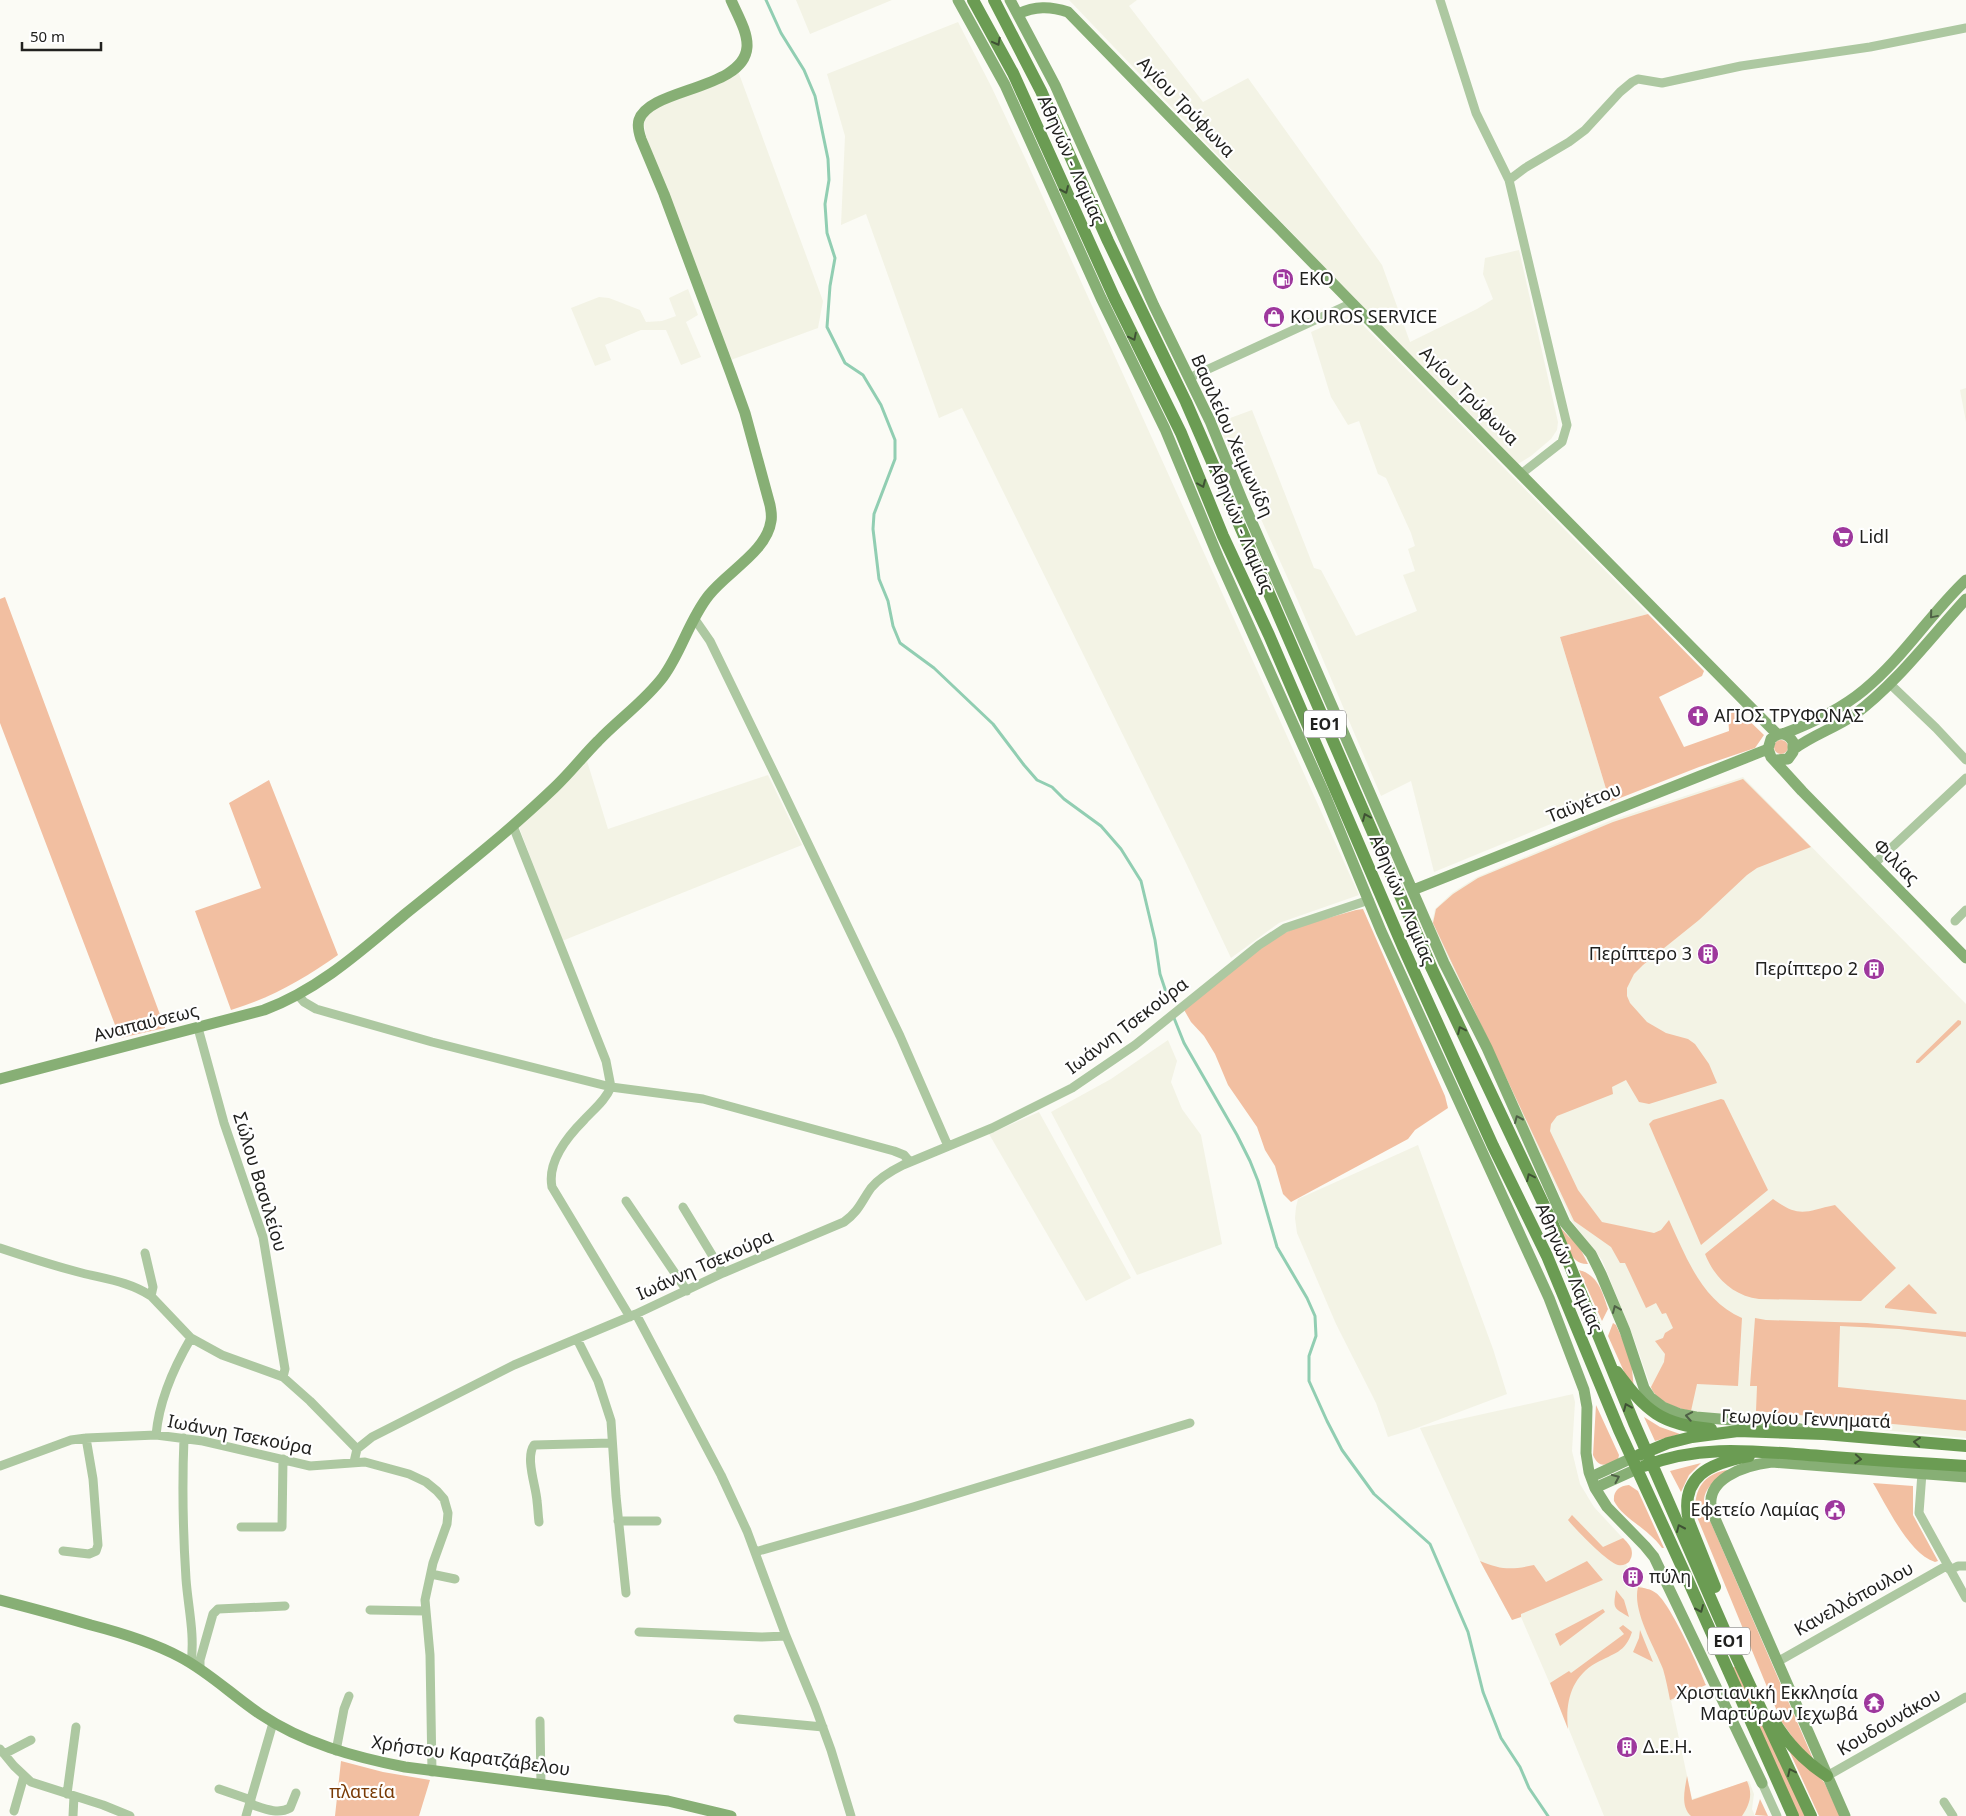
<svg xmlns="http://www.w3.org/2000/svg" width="1966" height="1816" viewBox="0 0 1966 1816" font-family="'Noto Sans',sans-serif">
	<rect width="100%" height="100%" fill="#fbfbf5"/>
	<path fill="#f3f3e5" d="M796 0H892L810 34Z
		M1069 0H1137L1129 6 1203 102 1248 78 1382 265 1410 342 1477 309 1493 299 1483 274 1485 258 1519 250 1558 422 1557 430 1551 439 1531 456 1518 464 1335 278Z
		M958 22 991 86 1026 160 1359 895 1279 923 1231 958 1186 863 962 408 939 418 866 214 841 225 845 136 827 74Z
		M738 71 823 301 818 328 728 361 646 136 644 123 648 114 656 108Z
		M688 289 698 315 686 322 701 357 681 365 666 330H641L605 345 611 360 595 366 571 308 599 297 609 298 640 310 646 322 662 321 676 316 669 298Z
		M1352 314 1648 614 1560 637 1610 802 1580 812 1434 872 1411 781 1381 796 1298 601 1219 426 1222 421 1252 410 1314 568 1321 570 1356 636 1417 611 1403 575 1415 571 1408 549 1415 546 1411 533 1386 478 1378 474 1359 421 1348 425 1331 397 1311 332Z
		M1966 388V422L1960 390Z
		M587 761 608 829 768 775 802 845 562 941 519 827Z
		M1743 777 1966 1004V1438L1684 1411 1654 1396 1633 1336 1602 1260 1573 1223 1432 923 1435 909 1452 893 1477 877 1612 820Z
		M1168 1040 1177 1061 1171 1082 1182 1109 1201 1135 1222 1244 1137 1275 1051 1112 1111 1079Z
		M1039 1112 1131 1278 1086 1301 989 1134Z
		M1418 1145 1493 1349 1507 1394 1414 1429 1388 1437 1376 1403 1336 1324 1297 1233 1295 1218 1296 1207 1298 1199Z
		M1573 1394 1575 1402 1572 1451 1580 1484 1594 1507 1632 1548V1557L1626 1564 1637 1583 1651 1594 1701 1687 1671 1701 1692 1799 1749 1781 1754 1794 1752 1809 1755 1816H1604L1557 1700 1521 1617 1512 1620 1480 1561 1420 1428Z"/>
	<path fill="#f2bfa1" d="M5 597 165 1028 120 1038 0 723V599Z
		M1648 614 1704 671 1702 676 1659 697 1684 747 1729 731 1728 714 1738 710 1764 735 1755 748 1699 767 1610 802 1560 637Z
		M1774 747a7 7 0 1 1 14 0a7 7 0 1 1-14 0Z
		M1743 779 1811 847 1757 868 1747 875 1699 920 1643 965 1634 974 1627 988V996L1630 1003 1647 1022 1666 1033 1688 1039 1695 1044 1709 1064 1717 1083 1649 1104 1639 1102 1626 1080 1612 1087 1613 1094 1557 1116 1551 1124 1550 1131 1578 1190 1602 1222 1654 1233 1661 1230 1669 1220C1686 1257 1702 1301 1742 1318L1738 1386 1697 1384 1691 1411C1677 1408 1656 1402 1651 1387L1664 1362 1665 1354 1655 1341 1663 1338 1665 1333 1673 1328 1666 1313 1662 1314 1656 1303 1646 1308 1625 1263H1620L1611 1247 1574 1221 1433 923 1436 909 1453 894 1478 878 1613 822Z
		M269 780 338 955C304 979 271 998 231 1010L195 911 261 888 229 803Z
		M1363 909 1445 1096 1448 1108 1415 1130 1408 1139 1291 1202 1283 1194 1275 1166 1265 1150 1257 1127 1228 1085 1215 1054 1204 1036 1191 1022 1183 1008 1271 939 1300 926 1356 910Z
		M1958 1020 1961 1021V1024L1919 1063H1916V1061Z
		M1721 1099 1724 1100 1768 1190 1701 1245 1649 1124 1653 1120Z
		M1773 1199C1800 1219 1806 1211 1835 1205L1896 1268 1861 1301 1759 1299C1733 1296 1714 1277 1705 1254Z
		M1559 1226 1569 1237 1577 1242 1588 1264C1569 1265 1565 1240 1559 1226Z
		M1579 1270C1598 1275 1602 1291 1608 1309L1602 1321Z
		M1909 1284 1937 1313 1936 1314 1885 1308V1306Z
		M1755 1318 1766 1320 1867 1323 1966 1332V1337L1899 1329 1840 1326 1838 1387 1966 1400V1431L1756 1411 1757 1386H1750Z
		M1613 1323 1616 1325 1631 1358 1634 1390 1626 1376 1608 1336Z
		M1596 1405 1619 1455 1618 1460C1606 1465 1599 1469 1593 1455Z
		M1644 1417 1660 1427 1680 1434 1655 1441Z
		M1701 1463 1689 1475 1681 1492 1670 1471Z
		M1728 1470V1472C1714 1480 1700 1491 1705 1509L1814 1761 1809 1760 1781 1721 1697 1517C1691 1493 1703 1473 1728 1470Z
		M1873 1483 1913 1486V1515L1938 1561 1935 1562C1909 1554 1887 1506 1873 1483Z
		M1629 1485 1638 1491 1664 1548H1662C1648 1528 1623 1519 1614 1501 1613 1491 1619 1486 1629 1485Z
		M1572 1515 1603 1547 1623 1538C1631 1546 1635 1552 1629 1562 1626 1564 1623 1566 1618 1565 1607 1562 1576 1530 1568 1520Z
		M1480 1561C1501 1570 1512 1570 1534 1565L1546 1582 1587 1561 1603 1580 1521 1614V1617L1512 1620Z
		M1638 1587C1644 1588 1651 1589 1656 1593 1670 1603 1699 1667 1706 1685L1670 1700C1668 1690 1666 1679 1663 1669 1654 1646 1632 1611 1638 1587Z
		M1616 1590 1624 1600 1629 1617C1613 1607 1613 1609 1616 1590Z
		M1603 1609 1605 1612 1560 1646 1555 1634Z
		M1623 1625 1632 1632C1625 1653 1614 1653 1596 1663 1571 1677 1565 1703 1568 1729L1550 1683 1569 1671 1571 1673 1624 1634 1619 1628Z
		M1640 1630 1653 1662 1633 1652 1639 1638Z
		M1736 1666 1805 1816H1798L1730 1669Z
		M1787 1746 1824 1782 1840 1816H1819Z
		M341 1761 383 1772 430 1780 419 1816H335Z
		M1687 1776 1692 1800 1747 1781C1753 1794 1750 1804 1742 1816H1691C1680 1806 1685 1789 1687 1776Z
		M1760 1799 1768 1816 1755 1815Z"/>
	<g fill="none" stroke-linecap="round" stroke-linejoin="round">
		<path stroke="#91ceb2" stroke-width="3" d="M766 0 781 33 804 70 815 96 828 159 829 180 825 204 827 233 835 258 830 286 827 327 845 363 863 375 881 405 895 440V459L874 514 873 529 879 579 888 601 893 626 900 643 934 668 993 724 1024 765 1037 780 1052 787 1064 799 1101 826 1121 849 1141 881 1155 940 1160 974 1168 998
			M1174 1018 1184 1043 1237 1135 1250 1161 1258 1181 1277 1247 1307 1298 1315 1316 1316 1336 1309 1356V1381L1327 1421 1342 1450 1374 1494 1430 1544 1468 1632 1483 1692 1501 1738 1520 1767 1529 1788 1548 1816"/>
		<path stroke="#adc8a1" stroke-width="9" d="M1440 0 1476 113 1509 180 1567 425 1562 442 1521 474
			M1509 180 1525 168 1569 142 1585 130 1620 92 1632 82 1638 79 1662 83 1741 66 1870 47 1966 28
			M1189 378 1352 303
			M694 618 710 641 780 785 900 1036 948 1146
			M1890 684 1936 728 1966 760
			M513 826 606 1061 611 1087C605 1101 594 1109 584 1120 567 1137 547 1162 552 1187L630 1317
			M1873 865 1966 778
			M1955 921 1966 910
			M298 995 304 1002 316 1009 432 1042 611 1087 703 1099 894 1151 904 1155 910 1162
			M198 1028 224 1123 263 1237 285 1369 283 1377
			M626 1201 687 1291
			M683 1207 723 1273
			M0 1248C27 1257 54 1266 82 1273 106 1279 130 1282 151 1296L191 1338 222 1355 283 1377 310 1401 357 1449
			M145 1253 153 1287 151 1296
			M636 1314 721 1475 747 1531 786 1636 815 1706 831 1750 851 1816
			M577 1339 598 1381 611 1421 616 1496 626 1593
			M156 1435C159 1402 174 1367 191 1338
			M184 1438C182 1485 183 1533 186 1579 188 1607 195 1634 191 1663
			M354 1462 357 1449 372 1437 514 1365 636 1314 723 1273 844 1222C859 1211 861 1202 871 1188 879 1178 891 1171 903 1165L992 1128 1072 1088 1135 1045 1259 945 1285 928 1369 900
			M0 1466 71 1440 86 1438 156 1435 203 1441 310 1466 365 1462 409 1474 426 1482 437 1491 444 1499 448 1513 447 1524 433 1563 425 1600 430 1655 432 1772
			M1922 1473 1919 1513 1966 1598
			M618 1521H657
			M539 1522C538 1515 538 1508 537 1501 536 1486 525 1458 534 1445L611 1443
			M241 1527H282L283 1459
			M63 1551 89 1554 96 1551 98 1545 93 1479 86 1438
			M755 1552 913 1507 1190 1423
			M1950 1570 1958 1566H1966
			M431 1574 455 1579
			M370 1610 425 1611
			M639 1632 761 1637 786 1636
			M1777 1662 1948 1565
			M200 1669V1660L213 1614 218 1609 285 1606
			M738 1719 823 1727
			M540 1721 541 1785
			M0 1749 14 1766 31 1782 103 1805 130 1816
			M336 1751 344 1709 349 1696
			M4 1754 31 1740
			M1827 1776 1966 1697
			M1762 1783 1777 1816
			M219 1789 251 1800
			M67 1794 76 1727
			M1944 1802 1953 1816
			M250 1804C263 1808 277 1815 290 1808L296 1793
			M14 1811 24 1776
			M73 1816 74 1796
			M246 1816 273 1723"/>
		<path stroke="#87af75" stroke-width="11" d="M958 0 1005 85 1101 298 1165 429 1219 559 1325 795 1381 931 1549 1298 1584 1390 1587 1407 1586 1453 1589 1472 1595 1488 1607 1507 1645 1546 1654 1557 1762 1783
			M1010 0 1055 85 1154 306 1210 421 1243 502 1444 963 1487 1048 1565 1223 1591 1254 1601 1274 1625 1331 1644 1388 1650 1397 1663 1407 1680 1414 1696 1417 1780 1424 1805 1430
			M1018 14C1035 6 1050 6 1068 12L1352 303 1777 734
			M1783 734C1812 723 1840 710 1864 690 1903 658 1930 614 1966 580
			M1794 749C1813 735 1835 728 1854 715 1897 683 1930 638 1966 599
			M1776 760 1788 759 1793 752V742C1788 733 1779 731 1771 739L1768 749 1771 757 1802 791 1966 958
			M1413 890 1768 749
			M0 1079 264 1010C318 990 361 951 404 915 455 874 507 833 554 788 570 773 583 756 598 741 619 719 645 701 663 677 682 651 689 620 709 595 727 572 767 551 771 521 772 516 771 510 770 505L745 413 731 374 664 194 641 139C639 133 637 126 639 120 649 88 744 90 747 47 748 32 737 14 731 0
			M1591 1477 1632 1458
			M1595 1488 1637 1469
			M0 1600C31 1608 61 1616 91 1625 122 1633 152 1642 180 1657 209 1672 233 1696 260 1714 303 1743 354 1757 405 1767L668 1801 731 1816
			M1845 1816 1713 1514C1700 1479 1746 1465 1772 1462L1966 1477"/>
		<path stroke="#6b9c53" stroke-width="12" d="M973 0 1013 73 1114 297 1181 433 1223 536 1269 635 1403 947 1493 1146 1547 1256 1619 1430 1687 1578 1793 1816
			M994 0 1041 91 1108 241 1186 402 1432 969 1552 1222 1634 1423 1731 1645 1811 1816
			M1617 1372C1646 1411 1661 1425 1711 1429
			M1639 1455 1668 1443 1692 1437 1738 1431 1824 1434 1966 1446
			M1644 1466C1703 1443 1760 1452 1821 1456 1869 1460 1918 1463 1966 1466
			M1715 1587 1689 1522C1679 1476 1710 1463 1749 1456
			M1774 1721C1788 1744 1804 1761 1827 1776"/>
	</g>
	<defs><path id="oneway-chevron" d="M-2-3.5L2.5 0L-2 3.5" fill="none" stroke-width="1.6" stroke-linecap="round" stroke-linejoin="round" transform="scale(1.25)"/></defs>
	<g stroke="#3f5234">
		<use href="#oneway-chevron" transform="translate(997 42) rotate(62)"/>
		<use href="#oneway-chevron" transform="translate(1065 190) rotate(66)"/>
		<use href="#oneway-chevron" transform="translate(1133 337) rotate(64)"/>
		<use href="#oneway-chevron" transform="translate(1202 484) rotate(67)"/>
		<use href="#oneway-chevron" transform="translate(1366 817) rotate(-113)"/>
		<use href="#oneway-chevron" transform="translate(1461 1030) rotate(-115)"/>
		<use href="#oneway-chevron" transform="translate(1530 1177) rotate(-115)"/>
		<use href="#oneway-chevron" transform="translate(1627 1407) rotate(-113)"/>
		<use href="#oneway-chevron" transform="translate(1917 1442) rotate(-175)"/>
		<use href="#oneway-chevron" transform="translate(1858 1459) rotate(4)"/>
		<use href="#oneway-chevron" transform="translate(1680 1528) rotate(-114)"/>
		<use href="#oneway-chevron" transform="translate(1700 1609) rotate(66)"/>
		<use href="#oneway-chevron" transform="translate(1791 1772) rotate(-115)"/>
	</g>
	<g stroke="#4f6146">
		<use href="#oneway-chevron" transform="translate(1933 615) rotate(130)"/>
		<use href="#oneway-chevron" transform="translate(1518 1119) rotate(-114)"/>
		<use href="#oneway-chevron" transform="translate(1616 1309) rotate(-113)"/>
		<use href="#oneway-chevron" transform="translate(1689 1416) rotate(-170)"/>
		<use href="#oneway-chevron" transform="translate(1616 1478) rotate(-24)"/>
	</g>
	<defs>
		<g id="fuel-disc" transform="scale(1.125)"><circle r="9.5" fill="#9e389d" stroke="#fff"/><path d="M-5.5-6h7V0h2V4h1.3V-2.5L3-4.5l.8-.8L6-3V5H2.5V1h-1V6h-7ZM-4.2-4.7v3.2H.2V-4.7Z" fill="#fff"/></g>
		<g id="shop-disc" transform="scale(1.125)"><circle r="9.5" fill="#9e389d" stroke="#fff"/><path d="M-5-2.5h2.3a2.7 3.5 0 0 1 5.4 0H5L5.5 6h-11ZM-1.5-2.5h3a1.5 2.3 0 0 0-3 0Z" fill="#fff"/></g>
		<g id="supermarket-disc" transform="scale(1.125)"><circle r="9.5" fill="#9e389d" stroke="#fff"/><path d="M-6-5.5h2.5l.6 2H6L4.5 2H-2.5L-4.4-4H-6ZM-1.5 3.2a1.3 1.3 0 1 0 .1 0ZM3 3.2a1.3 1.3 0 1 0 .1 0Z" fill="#fff"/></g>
		<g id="church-disc" transform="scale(1.125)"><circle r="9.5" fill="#9e389d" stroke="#fff"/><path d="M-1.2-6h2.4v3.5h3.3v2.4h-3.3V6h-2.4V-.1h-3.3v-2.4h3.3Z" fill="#fff"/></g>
		<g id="building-disc" transform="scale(1.125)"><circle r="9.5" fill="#9e389d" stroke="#fff"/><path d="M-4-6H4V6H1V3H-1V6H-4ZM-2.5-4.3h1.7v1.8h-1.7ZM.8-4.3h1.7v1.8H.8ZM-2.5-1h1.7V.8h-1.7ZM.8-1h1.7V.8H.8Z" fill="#fff"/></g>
		<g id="civic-disc" transform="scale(1.125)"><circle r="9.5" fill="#9e389d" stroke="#fff"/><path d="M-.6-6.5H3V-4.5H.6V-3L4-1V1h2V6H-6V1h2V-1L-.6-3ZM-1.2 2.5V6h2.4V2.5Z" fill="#fff"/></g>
		<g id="temple-disc" transform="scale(1.125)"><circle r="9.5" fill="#9e389d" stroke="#fff"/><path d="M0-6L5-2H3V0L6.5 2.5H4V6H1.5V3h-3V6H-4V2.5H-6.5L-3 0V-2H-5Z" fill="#fff"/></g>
	</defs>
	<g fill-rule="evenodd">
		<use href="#fuel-disc" x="1283" y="279"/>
		<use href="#shop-disc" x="1274" y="317"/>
		<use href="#supermarket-disc" x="1843" y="537"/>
		<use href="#church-disc" x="1698" y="716"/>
		<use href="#building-disc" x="1708" y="954"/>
		<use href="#building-disc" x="1874" y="969"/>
		<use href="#civic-disc" x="1835" y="1510"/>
		<use href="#building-disc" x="1633" y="1577"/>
		<use href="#temple-disc" x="1874" y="1703"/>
		<use href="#building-disc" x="1627" y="1747"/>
	</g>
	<g text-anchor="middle" stroke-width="4.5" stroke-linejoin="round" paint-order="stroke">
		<g fill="#fff" stroke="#646462" stroke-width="1">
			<rect x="1304" y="710.5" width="42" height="27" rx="4"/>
			<rect x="1708" y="1627.5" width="42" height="27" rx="4"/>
		</g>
		<g font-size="16" font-weight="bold" fill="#21211f">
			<text x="1325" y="730">ΕΟ1</text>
			<text x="1729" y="1647">ΕΟ1</text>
		</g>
		<g font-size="18" fill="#21211f" stroke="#fff">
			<text transform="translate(1186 107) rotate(46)" y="6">Αγίου Τρύφωνα</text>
			<text transform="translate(1071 160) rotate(66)" y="6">Αθηνών - Λαμίας</text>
			<text transform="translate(1469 396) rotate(45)" y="6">Αγίου Τρύφωνα</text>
			<text transform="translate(1232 436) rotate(66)" y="6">Βασιλείου Χειμωνίδη</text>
			<text transform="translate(1241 528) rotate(67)" y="6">Αθηνών - Λαμίας</text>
			<text transform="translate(1584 803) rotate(-22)" y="6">Ταϋγέτου</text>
			<text transform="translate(1896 862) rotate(45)" y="6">Φιλίας</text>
			<text transform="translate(1402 900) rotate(67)" y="6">Αθηνών - Λαμίας</text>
			<text transform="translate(146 1023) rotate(-14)" y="6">Αναπαύσεως</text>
			<text transform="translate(1127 1026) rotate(-37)" y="6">Ιωάννη Τσεκούρα</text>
			<text transform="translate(260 1182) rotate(73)" y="6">Σώλου Βασιλείου</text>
			<text transform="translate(705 1265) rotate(-24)" y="6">Ιωάννη Τσεκούρα</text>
			<text transform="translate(1569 1268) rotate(66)" y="6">Αθηνών - Λαμίας</text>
			<text transform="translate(1806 1419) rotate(2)" y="6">Γεωργίου Γεννηματά</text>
			<text transform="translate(240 1435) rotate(11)" y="6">Ιωάννη Τσεκούρα</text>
			<text transform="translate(1854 1599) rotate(-29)" y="6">Κανελλόπουλου</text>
			<text transform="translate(1889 1722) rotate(-30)" y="6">Κουδουνάκου</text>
			<text transform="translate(471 1756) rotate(8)" y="6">Χρήστου Καρατζάβελου</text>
		</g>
		<g font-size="18" fill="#21211f" stroke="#fff" text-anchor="start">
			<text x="1299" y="285">EKO</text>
			<text x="1290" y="323">KOUROS SERVICE</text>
			<text x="1859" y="543">Lidl</text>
			<text x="1714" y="722">ΑΓΙΟΣ ΤΡΥΦΩΝΑΣ</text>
			<text x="1692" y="960" text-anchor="end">Περίπτερο 3</text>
			<text x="1858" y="975" text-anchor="end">Περίπτερο 2</text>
			<text x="1819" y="1516" text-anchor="end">Εφετείο Λαμίας</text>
			<text x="1649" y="1583">πύλη</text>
			<text x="1858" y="1699" text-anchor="end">Χριστιανική Εκκλησία<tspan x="1858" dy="21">Μαρτύρων Ιεχωβά</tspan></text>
			<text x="1643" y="1753">Δ.Ε.Η.</text>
		</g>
		<g font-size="18" fill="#793a05" stroke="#fff">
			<text x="362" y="1798">πλατεία</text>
		</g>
	</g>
	<path d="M22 42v8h79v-8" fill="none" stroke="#21211f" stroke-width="2.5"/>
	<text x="30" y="42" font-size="15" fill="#21211f" stroke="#ffffff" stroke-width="4" paint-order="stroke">50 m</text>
</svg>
